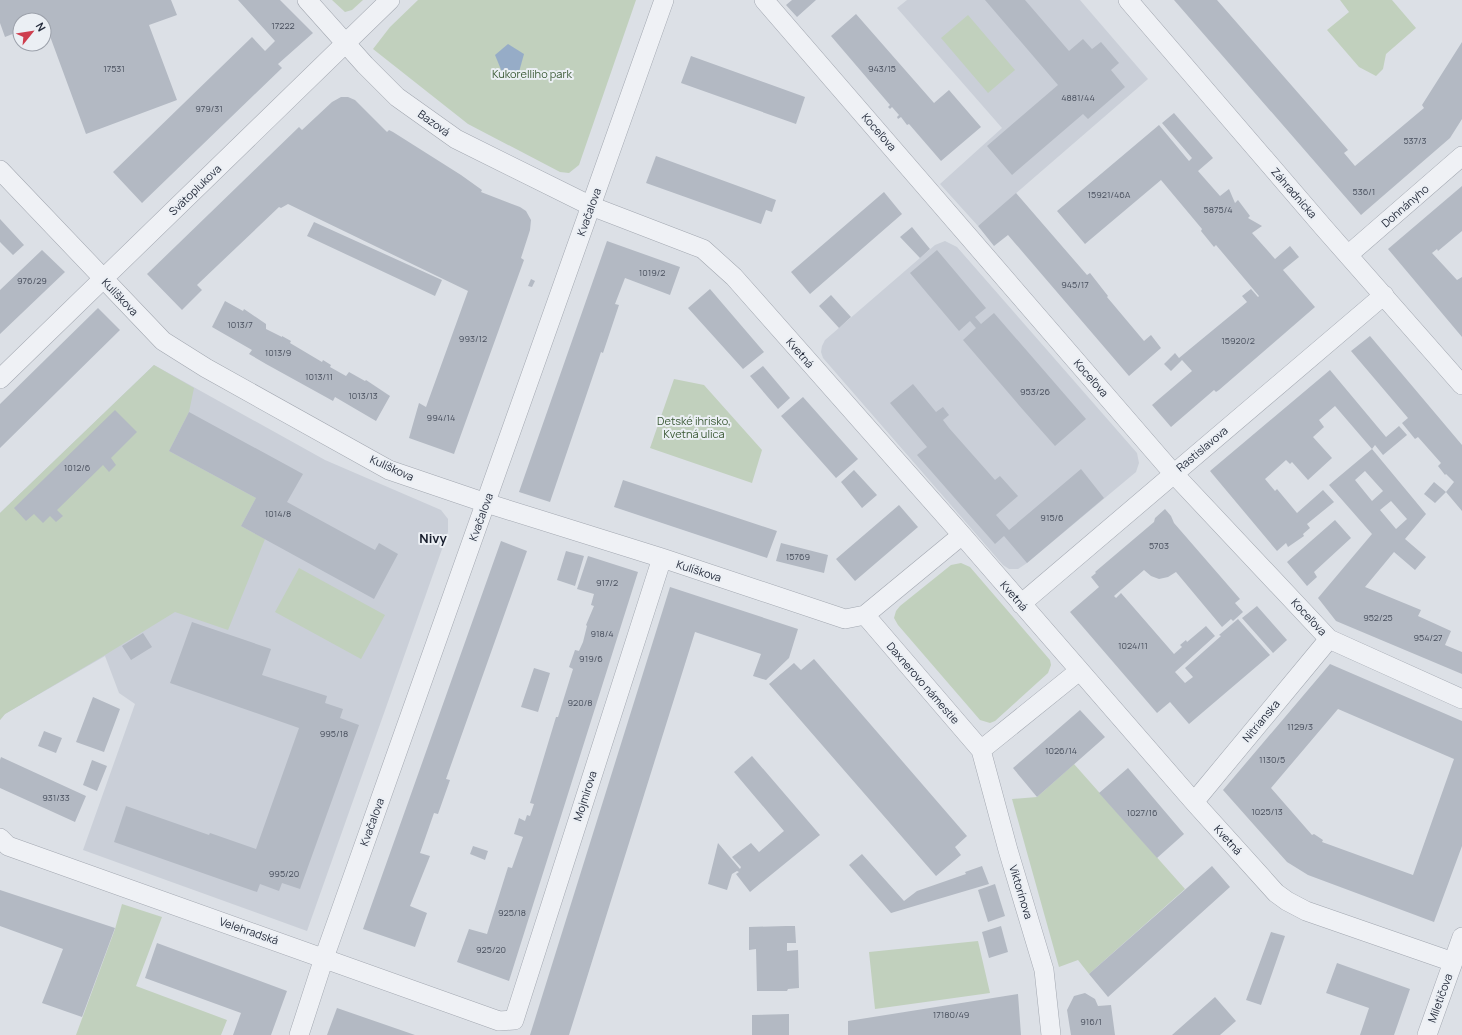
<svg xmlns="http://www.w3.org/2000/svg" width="1462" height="1035" viewBox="0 0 1462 1035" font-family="Manrope,sans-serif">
	<rect width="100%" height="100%" fill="#dce0e6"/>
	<path fill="#cacfd8" d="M907 0H1080L1148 79 978 226 940 184 1002 128 897 8Z
		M945 241 957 247 1137 453 1139 463 1136 472 1027 563 1018 569H1009L1003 565 823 358 821 352 822 346 825 340 935 245Z
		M154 365 325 460 441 510 448 519V532L307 931 83 850 135 704 119 693 105 656 5 714 0 720V513Z"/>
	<path fill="#c1d0bd" d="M332 0H363L352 10 345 12Z
		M418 0H636L579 165 569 173 560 172 468 124 373 49 390 27Z
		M1340 0H1392L1416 28 1386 54 1383 69 1376 76 1359 67 1327 30 1349 12Z
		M968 15 1015 70 988 93 941 38Z
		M154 365 194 388 189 412 169 451 256 498 241 526 265 539 228 630 175 612 105 655 5 714 0 720V513Z
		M674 379 704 385 762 450 752 483 650 448Z
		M961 563 970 567 1050 660 1051 665 1048 673 995 721 990 723 980 720 898 625 894 618 896 611 900 606 951 565Z
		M299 568 385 615 361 659 275 612Z
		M1074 764 1185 889 1089 974 1078 960 1059 967 1012 799 1037 797Z
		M122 904 162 917 136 986 227 1020 221 1035H76L115 929Z
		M978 941 990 993 875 1009 869 952Z"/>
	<path fill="#96acc7" d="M508 44 524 54 519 72H502L495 55Z"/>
	<path fill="#b3b9c3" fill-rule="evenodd" d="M0 0H171L177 15 149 25 177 100 86 134 44 20H20V31L5 37 0 23Z
		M238 0H280L313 33 278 64 282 68 142 203 113 172 252 37 265 51 275 41Z
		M792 0H816L797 17 786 5Z
		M985 0H1025L1069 51 1083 39 1092 49 1101 42 1119 63 1111 70 1125 87 1088 119 1083 114 1012 175 987 146 1058 85Z
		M1174 0H1217L1348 150 1344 153 1355 166 1424 108 1422 105 1462 42V119L1450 138 1361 215Z
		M856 14 934 103 949 90 981 127 941 161 909 124 907 125 901 117 898 119 897 117 899 115 892 107 890 109 888 107 890 105 831 36Z
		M691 56 805 97 796 124 681 83Z
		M341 97H348L355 100 387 132 389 130 393 132 461 175 482 190 481 192 520 207 526 211 531 220 530 230 521 258 524 260 454 454 409 438 419 403 426 407 468 291 288 204 281 208 279 207 197 285 202 290 182 310 147 274 299 127 302 130 332 102Z
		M1174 113 1213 158 1198 171 1220 196 1229 189 1235 203 1238 200 1250 216 1248 218 1262 226 1252 233 1275 259 1290 246 1299 257 1283 270 1315 307 1219 390 1216 392 1214 390 1171 427 1152 405 1192 371 1182 360 1171 371 1164 364 1175 353 1179 358 1247 302 1242 296 1251 289 1258 297 1259 296 1216 245 1214 247 1201 231 1202 229 1161 180 1085 244 1057 211 1159 125 1189 161 1192 158 1162 123Z
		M656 156 776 200 772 212 766 210 761 224 646 183Z
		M1462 186V231L1438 251 1437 249 1432 253 1457 280 1462 277V337L1388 249Z
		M884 192 902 214 810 294 791 272Z
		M1016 193 1087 275 1090 273 1108 296 1107 297 1144 341 1151 335 1161 348 1129 376 1008 235 994 246 978 226Z
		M0 219 24 245 13 255 0 242Z
		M314 222 442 280 435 296 307 236Z
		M912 227 930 249 920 258 900 237Z
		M607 241 680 267 670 295 625 278 615 304 619 305 603 353 601 352 550 502 519 492Z
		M42 250 65 272 0 334V290Z
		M937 250 986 308 975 317 981 324 994 313 1086 419 1055 446 1024 411 963 340 976 328 970 321 959 331 910 273Z
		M531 279 535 281 532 287 528 286Z
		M710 289 764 352 743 369 688 308Z
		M831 295 851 317 839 328 819 306Z
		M225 301 243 311 244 309 266 324V329L282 337V336L291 341 290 343 322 362 323 360 331 365 330 367 346 376 349 372 365 381 366 380 390 396 376 421 335 397 333 401 266 364 249 354 252 350 212 327Z
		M98 308 120 330 0 448V404Z
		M1370 336 1462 445V511L1446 492 1454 482 1446 474 1445 475 1438 466 1441 463 1418 437 1415 439 1402 423 1408 418 1351 351Z
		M763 366 790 398 778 409 750 376Z
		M1330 370 1386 437 1399 426 1407 435 1383 455 1375 445 1372 449 1335 406 1319 420 1324 427 1313 437 1332 458 1308 480 1292 462 1290 464 1286 460 1265 479 1275 491 1277 489 1297 513 1323 490 1334 502 1307 524 1310 528 1303 534 1304 536 1288 547 1286 543 1277 551 1210 471Z
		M913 384 936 412 943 407 949 415 943 420 949 428 995 480 1000 476 1018 496 996 515 1009 530 1081 469 1104 498 1027 563 1004 536 995 544 917 455 927 447 890 403Z
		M803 397 858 459 836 478 781 416Z
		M115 410 137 432 111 458 116 465 109 472 103 465 57 510 63 516 56 522 50 516 43 523 34 514 26 521 14 508Z
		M189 412 303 474 287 502 375 550 379 543 398 554 374 599 241 526 256 498 169 451Z
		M1372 449 1426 514 1405 539 1426 557 1415 570 1394 552 1365 587 1421 610 1418 616 1451 631 1445 645 1462 652V674L1336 621 1318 598 1372 534 1329 485ZM1365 471 1383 491 1372 501 1355 480ZM1391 501 1407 519 1396 529 1380 510Z
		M854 470 877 495 862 508 841 482Z
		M623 480 777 531 767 558 614 507Z
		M1434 482 1446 492 1435 503 1424 494Z
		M899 505 918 527 855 581 836 559Z
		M1165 509 1171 516 1174 523 1240 599 1235 603 1243 612 1233 621 1231 619 1222 627 1176 572 1168 577 1159 579 1151 576 1144 570 1114 596 1116 598 1121 593 1174 654 1182 647 1180 645 1186 640 1187 642 1206 626 1215 636 1175 672 1185 683 1193 677 1185 668 1221 636 1219 635 1238 619 1270 655 1189 724 1170 702 1157 713 1070 612 1099 587 1091 577 1096 573 1095 572 1154 522 1155 518Z
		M1335 520 1351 538 1314 572 1317 577 1307 586 1287 562Z
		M501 541 527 551 446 779 450 780 438 814 434 813 420 853 430 856 410 906 427 913 415 947 363 929Z
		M781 543 828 555 824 573 776 561Z
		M566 551 584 556 575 586 557 580Z
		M588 556 638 572 509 981 457 962 469 929 487 934 508 867 512 868 523 837 514 834 519 818 525 821 527 815 530 816 534 804 530 803 556 717H558L573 669 569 667 575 650 579 651 583 642 587 626 586 625 594 606 591 605 594 594 577 589Z
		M670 587 798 629 789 658 766 680 753 676 761 654 695 632 569 1035H530Z
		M1257 606 1287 640 1273 653 1242 618Z
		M192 622 271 649 262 675 327 696 325 703 343 709 340 718 359 725 300 889 282 883 279 891 260 884 257 892 114 842 126 806 209 835 210 833 256 849 299 728 170 683Z
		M143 633 152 647 131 660 122 646Z
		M814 659 967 836 955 847 961 855 936 876 769 684 794 663 801 670Z
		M1330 664 1462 721V846L1434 922 1308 875 1287 862 1223 790ZM1338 709 1454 759 1413 875 1322 842 1323 840 1314 834 1312 835 1271 788Z
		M534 668 550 673 538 712 521 707Z
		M93 697 120 709 104 752 76 742Z
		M1080 710 1105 737 1037 797 1013 768Z
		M44 731 62 738 56 753 38 746Z
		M752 756 820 835 750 892 736 874 739 872 737 871 732 874 727 890 708 884 718 843 740 869 741 867 732 857 751 843 759 852 784 831 734 772Z
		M1 757 86 796 75 822 0 788V760Z
		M92 760 107 766 97 791 83 785Z
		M1128 768 1184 834 1157 858 1099 793Z
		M473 846 488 851 485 860 470 854Z
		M862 854 904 901 917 891 966 874 965 872 982 866 989 884 891 913 849 865Z
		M1212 866 1230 887 1108 997 1089 974Z
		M995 884 1005 916 988 922 978 890Z
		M0 890 115 928 82 1017 42 1003 63 949 0 926Z
		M786 926H795L796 943H787V951L798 950 799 988 788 989 787 991H757L756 949 749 950V927Z
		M1001 926 1008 952 989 958 982 932Z
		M1271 932 1285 936 1261 1005 1246 1000Z
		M157 943 287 991 271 1035H233L241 1013 145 978Z
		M1337 963 1410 989 1394 1035H1360L1369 1008 1326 993Z
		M1085 993 1095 999 1098 1006 1111 1005 1115 1035H1071L1067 1010 1074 996Z
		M1018 994 1021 1035H848V1021Z
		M1215 997 1236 1021 1220 1035H1172Z
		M337 1008 415 1035H327Z
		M789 1014V1035H752V1015Z"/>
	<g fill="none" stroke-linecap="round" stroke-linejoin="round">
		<g stroke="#a2a7b0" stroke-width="20">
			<path id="minor" d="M307 0 365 65 397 97 456 139 591 206 703 249 734 277 962 535 1194 802 1276 893 1287 901 1306 911 1453 962
				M764 0 1173 473 1329 639 1462 699
				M1128 0 1324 228 1462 385
				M0 170 163 341 206 368 389 470 486 503 662 558 845 619 865 615 962 535
				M1348 255 1462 156
				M0 379 390 0
				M1021 604 1384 295
				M865 615 981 750 1008 850 1044 970 1051 1035
				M981 750 1079 671
				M1194 802 1329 639
				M0 838 8 846 499 1021 514 1020 662 558
				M299 1035 324 958 664 0
				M1427 1035 1462 937"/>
		</g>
		<use href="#minor" stroke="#eff1f5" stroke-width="19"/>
	</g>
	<g text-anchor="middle" stroke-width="4" stroke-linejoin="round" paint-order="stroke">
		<g font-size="9" fill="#49505e">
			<text x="283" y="29">17222</text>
			<text x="114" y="72">17531</text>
			<text x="882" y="72">943/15</text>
			<text x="1078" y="101">4881/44</text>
			<text x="209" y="112">979/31</text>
			<text x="1415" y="144">537/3</text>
			<text x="1364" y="195">536/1</text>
			<text x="1109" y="198">15921/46A</text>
			<text x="1218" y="213">5875/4</text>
			<text x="652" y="276">1019/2</text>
			<text x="32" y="284">976/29</text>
			<text x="1075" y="288">945/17</text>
			<text x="240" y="328">1013/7</text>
			<text x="473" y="342">993/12</text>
			<text x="1238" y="344">15920/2</text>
			<text x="278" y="356">1013/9</text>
			<text x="319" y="380">1013/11</text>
			<text x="1035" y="395">953/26</text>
			<text x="363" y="399">1013/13</text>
			<text x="441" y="421">994/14</text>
			<text x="77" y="471">1012/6</text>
			<text x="278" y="517">1014/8</text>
			<text x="1052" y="521">915/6</text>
			<text x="1159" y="549">5703</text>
			<text x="798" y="560">15769</text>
			<text x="607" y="586">917/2</text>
			<text x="1378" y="621">952/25</text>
			<text x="602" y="637">918/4</text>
			<text x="1428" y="641">954/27</text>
			<text x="1133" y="649">1024/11</text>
			<text x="591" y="662">919/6</text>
			<text x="580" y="706">920/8</text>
			<text x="1300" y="730">1129/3</text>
			<text x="334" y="737">995/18</text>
			<text x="1061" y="754">1026/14</text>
			<text x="1272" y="763">1130/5</text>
			<text x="56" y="801">931/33</text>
			<text x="1267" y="815">1025/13</text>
			<text x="1142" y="816">1027/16</text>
			<text x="284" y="877">995/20</text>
			<text x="512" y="916">925/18</text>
			<text x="491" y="953">925/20</text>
			<text x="951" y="1018">17180/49</text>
			<text x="1091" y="1025">916/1</text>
		</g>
		<g font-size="11" fill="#395833" stroke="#ebeff4">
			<text x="532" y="78">Kukorelliho park</text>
			<text x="694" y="425">Detské ihrisko,<tspan x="694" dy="13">Kvetná ulica</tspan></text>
		</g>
		<g font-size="11" fill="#262d3d" stroke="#ebeff4">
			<text transform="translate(434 123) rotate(36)" y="4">Bazová</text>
			<text transform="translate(879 132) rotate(49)" y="4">Koceľova</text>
			<text transform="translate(195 190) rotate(-44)" y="4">Svätoplukova</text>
			<text transform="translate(1294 193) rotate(49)" y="4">Záhradnícka</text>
			<text transform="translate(1405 206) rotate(-41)" y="4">Dohnányho</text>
			<text transform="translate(589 212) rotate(-70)" y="4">Kvačalova</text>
			<text transform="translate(120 297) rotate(46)" y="4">Kulíškova</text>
			<text transform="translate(800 353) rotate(49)" y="4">Kvetná</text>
			<text transform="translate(1091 378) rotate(49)" y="4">Koceľova</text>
			<text transform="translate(1202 449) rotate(-40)" y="4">Rastislavova</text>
			<text transform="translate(392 468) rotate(24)" y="4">Kulíškova</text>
			<text transform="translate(481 517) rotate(-70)" y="4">Kvačalova</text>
			<text transform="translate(699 571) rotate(18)" y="4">Kulíškova</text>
			<text transform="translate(1014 596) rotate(49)" y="4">Kvetná</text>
			<text transform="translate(1309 617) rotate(47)" y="4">Koceľova</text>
			<text transform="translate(923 683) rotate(49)" y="4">Daxnerovo námestie</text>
			<text transform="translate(1261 721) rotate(-50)" y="4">Nitrianska</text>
			<text transform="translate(585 796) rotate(-72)" y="4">Mojmírova</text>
			<text transform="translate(372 822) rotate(-70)" y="4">Kvačalova</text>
			<text transform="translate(1228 840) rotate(48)" y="4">Kvetná</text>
			<text transform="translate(1021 892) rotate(73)" y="4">Viktorínova</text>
			<text transform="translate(249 931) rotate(19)" y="4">Velehradská</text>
			<text transform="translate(1440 998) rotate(-70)" y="4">Miletičova</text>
		</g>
		<g font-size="13" font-weight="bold" fill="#181e2d" stroke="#ebeff4">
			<text x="433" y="543">Nivy</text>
		</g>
	</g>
	<g transform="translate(32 32) rotate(60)"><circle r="19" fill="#ebeff4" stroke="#9ca1ab"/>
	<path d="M0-3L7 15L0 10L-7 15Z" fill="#ce3e4e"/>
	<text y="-6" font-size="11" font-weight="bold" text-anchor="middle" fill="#262d3d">N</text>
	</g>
</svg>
